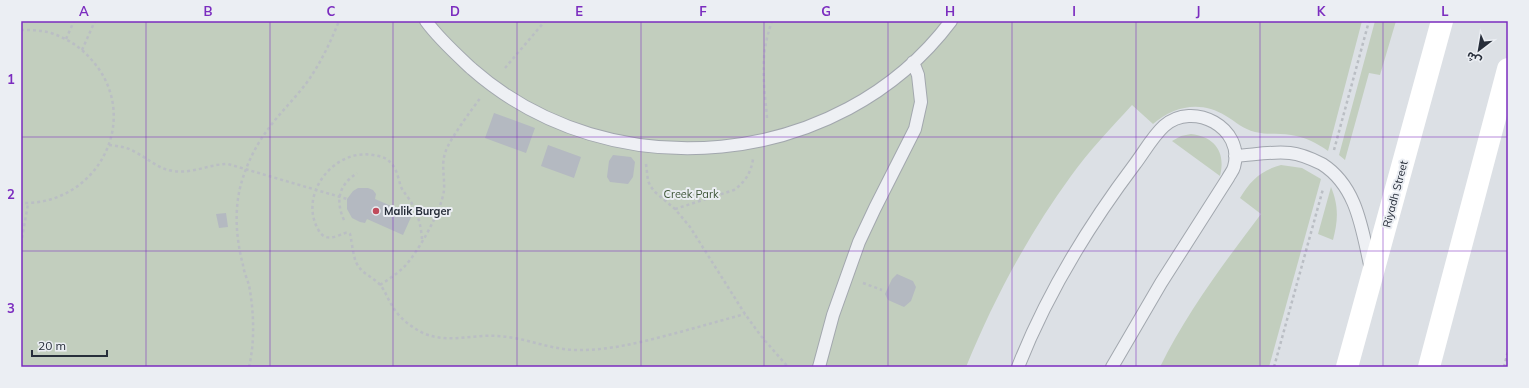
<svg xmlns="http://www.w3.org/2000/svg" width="1529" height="388" viewBox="0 0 1529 388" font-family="Mulish,'Noto Sans Arabic',sans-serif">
	<rect width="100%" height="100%" fill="#dce0e5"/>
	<path fill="#c2cebe" d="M21 21H1362L1328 151C1317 143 1305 137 1291 135 1279 133 1267 135 1255 132 1243 129 1236 122 1226 116 1201 100 1174 106 1153 124L1132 105C1111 128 1089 151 1071 176 1028 235 994 299 966 367H21Z
		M1375 21H1396L1380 75 1369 73 1345 160 1339 155Z
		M1191 134C1215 137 1226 152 1220 176L1172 141 1181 136Z
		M1281 165 1302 168 1321 179 1269 367H1160C1187 312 1224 263 1261 214L1240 198C1250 181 1261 170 1281 165Z
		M1331 187C1339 206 1338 221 1333 240L1318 234Z"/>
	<path fill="#b4b9c1" d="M494 113 535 128 526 153 485 138Z
		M548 145 581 157 574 178 541 166Z
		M613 155 631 157 635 162 633 177 628 184 610 182 607 177 609 161Z
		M358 188H368L373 190 376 194 375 199 412 215 403 235 367 219 365 223 360 222 352 218 347 209V199L353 191Z
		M226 213 228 227 219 228 216 214Z
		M897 274 913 281 916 287 911 301 904 307 888 300 885 294 892 279Z"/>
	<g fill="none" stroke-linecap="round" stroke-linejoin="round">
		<g stroke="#a2a7ae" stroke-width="14">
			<path id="lane" d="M426 21C439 39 456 54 472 69 611 191 839 170 951 21
				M1235 156C1253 155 1272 151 1290 153 1301 154 1312 159 1322 164 1358 187 1362 231 1371 269
				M819 367 833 315 859 242 875 208 915 129 921 102 918 75 913 62
				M1018 367C1046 296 1089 225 1135 164 1144 152 1153 136 1164 126 1193 100 1245 128 1234 167 1233 171 1230 174 1228 178L1161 283 1112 367"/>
		</g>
		<path stroke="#babec4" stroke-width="2.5" stroke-dasharray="3 3" stroke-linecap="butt" d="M21 30C31 30 41 30 51 33 66 38 79 46 89 57 145 115 99 206 21 203
			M66 39 74 21
			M82 50 95 21
			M505 68 545 21
			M767 118C764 81 759 58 772 21
			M109 145C118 146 127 147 135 152 149 159 158 169 173 171 193 174 209 164 228 164L347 199
			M1334 150 1369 21
			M646 164 648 181 651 187 655 192 675 209 690 227 745 314 761 336 788 367
			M675 209 734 190C745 182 751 173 753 159
			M344 220C335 200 339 185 357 173
			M422 239C421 226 418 213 411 202 408 197 404 193 401 187 398 178 397 168 389 161 385 157 379 156 373 155 334 148 297 195 319 231 329 247 345 228 350 234 351 236 353 256 356 262 361 274 374 277 381 286 385 291 387 297 390 302 397 316 409 326 423 333 448 344 472 334 497 336 524 337 548 349 574 350 610 351 646 341 680 332 702 326 723 320 745 314
			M21 244 28 204
			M863 283 882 290
			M380 285C389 279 397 274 405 266 418 252 442 210 444 190 445 175 440 163 447 148 455 132 470 112 481 97
			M249 367C255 341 254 312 249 285 247 279 244 272 243 265 236 239 234 210 241 184 246 166 255 147 266 132 279 113 297 97 310 78 322 60 331 41 339 21
			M1274 367 1323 189
			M1504 367 1508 351"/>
		<use href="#lane" stroke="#eef0f4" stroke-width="12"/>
		<path stroke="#fff" stroke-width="22" d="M1347 367 1442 21
			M1429 367 1508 69"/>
	</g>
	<path fill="none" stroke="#7b2cbf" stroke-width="1" stroke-opacity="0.55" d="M146 21V367M270 21V367M393 21V367M517 21V367M641 21V367M764 21V367M888 21V367M1012 21V367M1136 21V367M1260 21V367M1383 21V367M21 137H1508M21 251H1508"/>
	<circle fill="#c04b5c" stroke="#ebeef3" stroke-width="1.5" cx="376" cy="211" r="4"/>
	<g text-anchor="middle" stroke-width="4" stroke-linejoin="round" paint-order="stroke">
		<g font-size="11" fill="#3c5436" stroke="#ebeef3">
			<text x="691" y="198">Creek Park</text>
		</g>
		<g font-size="11" fill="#272e3a" stroke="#ebeef3">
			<text transform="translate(1395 194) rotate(-75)" y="4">Riyadh Street</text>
		</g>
		<g font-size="11" font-weight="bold" fill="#272e3a" stroke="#ebeef3" text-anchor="start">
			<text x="384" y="215">Malik Burger</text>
		</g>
	</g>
	<rect width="1529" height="388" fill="none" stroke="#ebeef3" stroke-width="44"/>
	<g transform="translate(1479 50) rotate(211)" stroke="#ebeef3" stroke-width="3" paint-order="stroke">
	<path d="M0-3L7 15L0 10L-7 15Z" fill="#272e3a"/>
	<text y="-6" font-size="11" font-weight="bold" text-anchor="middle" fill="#272e3a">ش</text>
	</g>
	<path d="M32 350v6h75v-6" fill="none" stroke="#272e3a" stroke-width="2"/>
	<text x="38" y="350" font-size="12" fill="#272e3a" stroke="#ebeef3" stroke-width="3" paint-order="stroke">20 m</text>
	<rect x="22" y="22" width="1485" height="344" fill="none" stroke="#7b2cbf" stroke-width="1.5"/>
	<g font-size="13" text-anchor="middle" font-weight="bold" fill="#7b2cbf">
		<text x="84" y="16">A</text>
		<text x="208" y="16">B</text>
		<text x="331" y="16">C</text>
		<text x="455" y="16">D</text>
		<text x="579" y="16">E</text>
		<text x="703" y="16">F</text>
		<text x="826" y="16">G</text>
		<text x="950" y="16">H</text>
		<text x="1074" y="16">I</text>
		<text x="1198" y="16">J</text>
		<text x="1321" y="16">K</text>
		<text x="1445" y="16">L</text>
		<text x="11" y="84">1</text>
		<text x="11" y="199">2</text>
		<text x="11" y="313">3</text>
	</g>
</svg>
